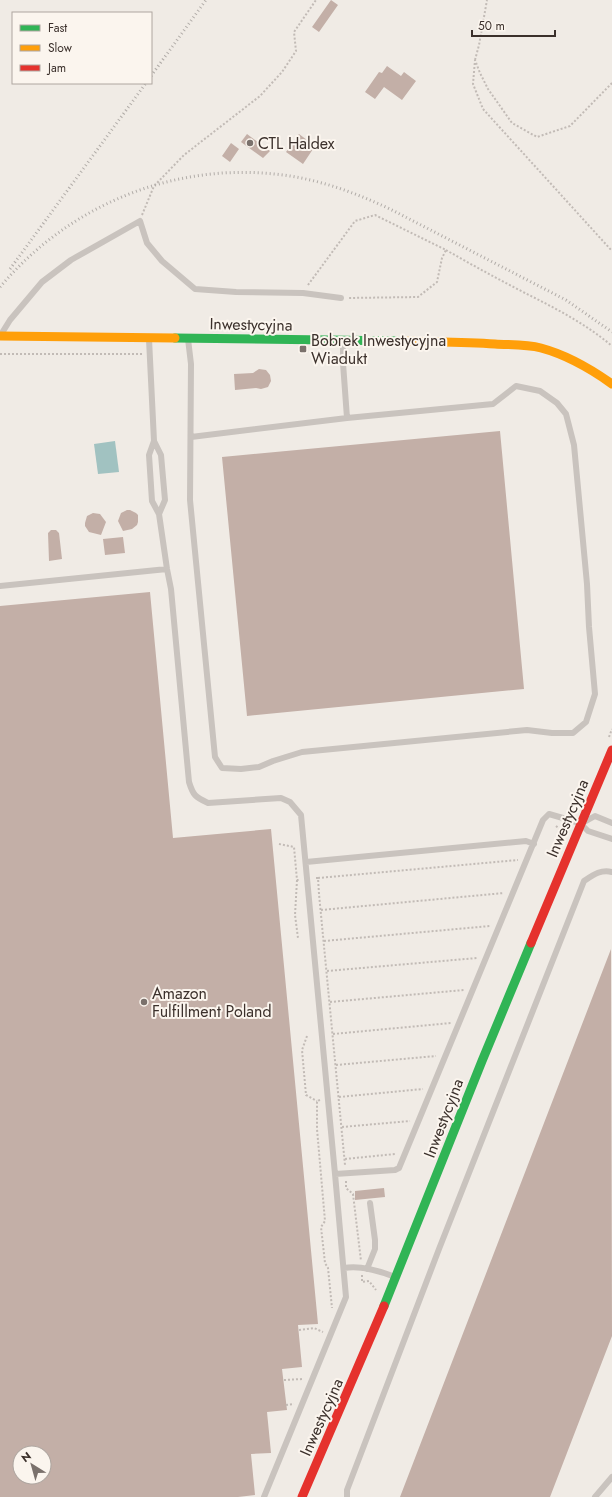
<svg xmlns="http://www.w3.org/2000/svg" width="612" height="1497" viewBox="0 0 612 1497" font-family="Jost,sans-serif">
	<rect width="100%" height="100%" fill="#f0ebe5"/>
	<path fill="#a1c2c1" d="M115 441 119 472 98 474 94 444Z"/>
	<path fill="#c3afa7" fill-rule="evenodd" d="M331 0 338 5 319 32 312 27Z
		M387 66 401 76 404 72 416 81 402 100 384 87 375 99 365 92 379 72 382 73Z
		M247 134 270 151 263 158 241 142Z
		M299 134 315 146 303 164 286 152Z
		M231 143 239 149 230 162 222 156Z
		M259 369 266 370 270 375 271 381 268 387 261 389 256 388 235 390 234 374 253 373Z
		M500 431 524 689 247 716 222 457Z
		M127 510H130L136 513 138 515V522L137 525 132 529 123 531 118 521 121 513Z
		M93 513 100 514 106 522 101 535 89 532 85 526V523L87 516Z
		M51 530H56L59 533 62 559 49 561 48 533Z
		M123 537 125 553 105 555 103 539Z
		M150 592 173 838 271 829 318 1324 298 1325 302 1367 282 1369 287 1410 267 1412 271 1453 251 1454 255 1495 238 1497H0V606ZM20 1453H44V1477H20Z
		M611 949 612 1336 550 1497H400Z
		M384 1188 385 1197 355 1200V1191Z"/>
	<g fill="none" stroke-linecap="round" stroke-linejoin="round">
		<path stroke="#c2bbb6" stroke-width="2" stroke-dasharray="2 2" stroke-linecap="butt" d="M475 60 479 45 487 0
			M612 83 570 126 537 137 512 123 488 89 480 73 475 60 473 84 483 109 612 251
			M142 215 154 186 184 155 260 96 282 72 296 51 294 32 316 0
			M446 250C472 265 498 279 525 293 555 308 586 324 612 346
			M308 285 355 221 375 215 446 250 442 258 437 282 418 297 348 298
			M0 354H143
			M609 737 612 729
			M556 826 563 832
			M279 844 294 847 297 880H299
			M316 878H318L319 894 345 1165
			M318 878 518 860
			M297 880 295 915 298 938
			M321 910 504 893
			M324 941 490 926
			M327 971 477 958
			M330 1002 464 990
			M333 1034 451 1023
			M307 1036 302 1050 306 1095 317 1101
			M336 1065 436 1056
			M339 1097 423 1089
			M320 1100 317 1101V1129L325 1221 321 1227 325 1263 328 1268 332 1308
			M342 1127 410 1121
			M345 1159 395 1154
			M346 1181V1188L353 1194 361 1261
			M362 1275V1282L369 1281 376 1290
			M299 1330 314 1328 323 1332
			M284 1380 303 1379
			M286 1405 294 1404"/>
		<path stroke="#c9c3be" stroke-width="6" d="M2 333 10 320 42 282 71 260 140 221 147 243 162 261 195 289 236 292 303 293 341 298
			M149 339 154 441 161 455 165 500 159 514
			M188 339 191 364 190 500 215 757 222 768 241 769 259 767 273 761 302 752 527 730 552 733H573L586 722 595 694 589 627 587 584 574 445 566 414 557 403 540 391 516 386 493 404 347 418 191 437
			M343 342V363L347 418
			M154 441 149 455 152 501 159 514 167 569 171 589 189 782C193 795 195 797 208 803L281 798 290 802 301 815 335 1174 395 1170 399 1168 543 820 549 814 580 823 588 831 612 839
			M0 586 167 569
			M586 821 595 816 612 823
			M306 862 526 841 534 844
			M344 1268C360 1265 380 1271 395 1277
			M367 1269 375 1249V1240L370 1203
			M264 1497 346 1297 335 1174
			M347 1497V1490L439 1249 584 881C593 875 601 869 612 872
			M595 1497 612 1477"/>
		<path stroke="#30b455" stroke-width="9" d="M175 338 403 341
			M384 1306 482 1061 531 943"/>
		<path stroke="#ff9f0a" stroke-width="9" d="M0 336 175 338
			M403 341C434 342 464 342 495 344 510 345 526 344 541 348 567 355 591 369 612 384"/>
		<path stroke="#e5322d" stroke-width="9" d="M531 943 612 750
			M302 1497 384 1306"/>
		<path stroke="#b1aca8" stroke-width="3" stroke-dasharray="1 3" stroke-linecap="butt" d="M151 76 206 0
			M10 269 146 83
			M0 287C70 204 176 161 283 175 321 180 356 193 390 209L566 300 612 332"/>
	</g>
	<g fill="#7a716c" stroke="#fbf5ee" stroke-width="1.5">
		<circle cx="250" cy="143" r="4"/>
		<rect x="299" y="345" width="8" height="8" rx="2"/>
		<circle cx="144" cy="1002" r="4"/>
	</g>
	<g text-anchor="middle" stroke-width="4" stroke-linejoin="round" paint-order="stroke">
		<g font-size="16" fill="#3b302b" stroke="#fbf5ee" text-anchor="start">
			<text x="258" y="149">CTL Haldex</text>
			<text x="311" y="346">Bobrek Inwestycyjna<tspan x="311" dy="18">Wiadukt</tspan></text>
			<text x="152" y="999">Amazon<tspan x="152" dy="18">Fulfillment Poland</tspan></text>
		</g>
		<g font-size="16" fill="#3b302b" stroke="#fbf5ee">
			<text transform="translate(251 324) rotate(1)" y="6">Inwestycyjna</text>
			<text transform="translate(567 818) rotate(-67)" y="6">Inwestycyjna</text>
			<text transform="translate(443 1118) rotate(-69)" y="6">Inwestycyjna</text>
			<text transform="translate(321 1417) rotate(-66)" y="6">Inwestycyjna</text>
		</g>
	</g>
	<rect x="12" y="12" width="140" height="72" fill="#fbf5ee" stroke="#aea6a0"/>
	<rect x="20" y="25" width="20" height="6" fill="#30b455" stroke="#aea6a0"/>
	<text x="48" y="32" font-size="12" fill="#3b302b">Fast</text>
	<rect x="20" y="45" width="20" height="6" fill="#ff9f0a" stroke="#aea6a0"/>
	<text x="48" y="52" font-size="12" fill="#3b302b">Slow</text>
	<rect x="20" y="65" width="20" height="6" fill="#e5322d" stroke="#aea6a0"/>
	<text x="48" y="72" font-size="12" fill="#3b302b">Jam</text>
	<g transform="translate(32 1465) rotate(323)"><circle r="19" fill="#fbf5ee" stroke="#aea6a0"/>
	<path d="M0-3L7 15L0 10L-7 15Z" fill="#7a716c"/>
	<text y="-6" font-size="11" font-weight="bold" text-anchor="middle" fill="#3b302b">N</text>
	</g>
	<path d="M472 30v6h83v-6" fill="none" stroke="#3b302b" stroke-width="2"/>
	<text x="478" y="30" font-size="12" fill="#3b302b" stroke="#fbf5ee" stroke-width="3" paint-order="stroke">50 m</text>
</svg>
